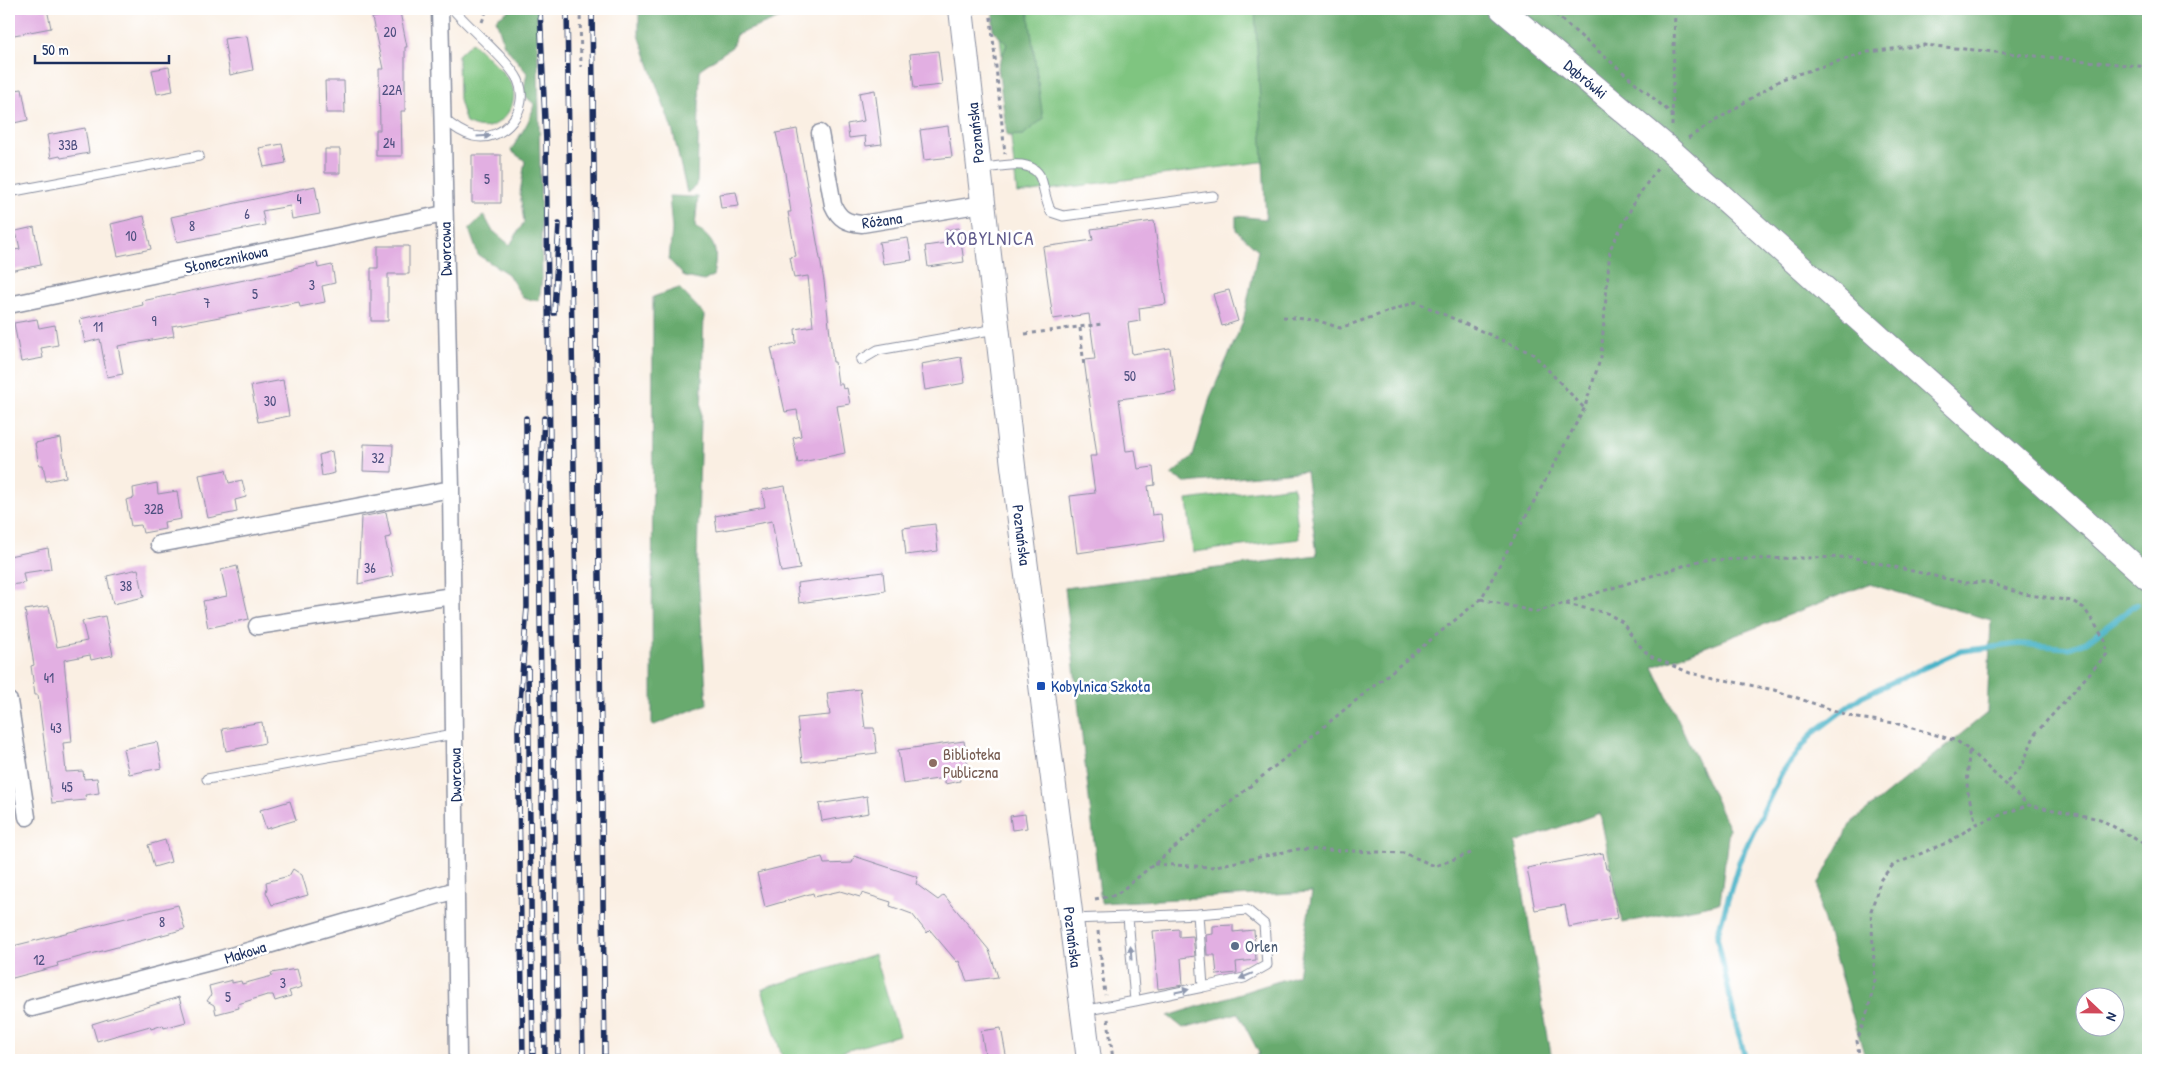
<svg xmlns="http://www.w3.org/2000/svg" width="2157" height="1069" viewBox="0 0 2157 1069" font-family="'Patrick Hand',sans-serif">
	<rect width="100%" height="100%" fill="#fff"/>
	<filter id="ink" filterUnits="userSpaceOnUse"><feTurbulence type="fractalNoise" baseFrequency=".02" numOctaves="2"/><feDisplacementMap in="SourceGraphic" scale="10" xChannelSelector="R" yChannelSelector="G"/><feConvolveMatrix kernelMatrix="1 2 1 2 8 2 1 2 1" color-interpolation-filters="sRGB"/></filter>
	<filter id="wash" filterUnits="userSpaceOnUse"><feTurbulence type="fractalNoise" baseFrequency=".0096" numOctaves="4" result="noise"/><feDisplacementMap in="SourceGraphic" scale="20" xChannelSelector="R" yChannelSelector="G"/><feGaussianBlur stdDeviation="1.12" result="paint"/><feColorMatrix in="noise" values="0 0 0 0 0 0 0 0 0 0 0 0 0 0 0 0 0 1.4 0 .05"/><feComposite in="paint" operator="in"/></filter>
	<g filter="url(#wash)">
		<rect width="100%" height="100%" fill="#faefe3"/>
		<path fill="#7fc580" stroke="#4d7a6f" d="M997 9H1271L1268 161 1017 194Z
			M472 42C484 54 500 67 510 82 521 99 506 123 488 127 480 129 473 126 466 123L459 100 458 55Z
			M1293 486 1299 539 1193 552 1187 500Z
			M875 954 899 1035 815 1060H783L762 989Z"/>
		<path fill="#67aa6e" stroke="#416c66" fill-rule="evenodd" d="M511 9H537L542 278 539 301 523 298 508 274 478 255 469 229 484 215 492 230 510 245 524 222 520 193 525 161 511 151C519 135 531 122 534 104L523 94 527 73 504 45 496 19Z
			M639 9H793V13L736 35 732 47 700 69 697 185 687 193 673 132 639 35Z
			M993 9H1028L1043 119 1023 135 1007 136 998 67 1007 44 993 31Z
			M1255 9H2148V1060H1866L1820 908 1819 883 1851 823 1987 713 1991 620 1869 584 1653 667 1729 828 1720 903 1622 923 1600 813 1515 843 1552 1060H1254L1259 1053 1238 1013 1183 1028 1168 1016 1298 975 1312 892 1101 903 1065 588 1317 555 1306 471 1187 483 1171 475 1193 456 1211 395 1243 322 1258 250 1236 230V216L1266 219ZM2084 996H2114V1026H2084Z
			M669 196 698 197 695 227C717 242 718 250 713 276L704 281 685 277 669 260 672 229Z
			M679 288 704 314 697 560 707 704 652 726 653 297Z"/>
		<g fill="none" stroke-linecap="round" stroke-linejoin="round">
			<path stroke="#4ab3c8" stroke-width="5.5" d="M1746 1060 1736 1025 1717 936 1739 862 1781 774 1812 734 1862 696 1961 651 2019 644 2069 648 2086 642 2137 604"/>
		</g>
		<g id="blocks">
			<path fill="#e2afe2" d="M9 9H47L51 28 9 36Z
				M400 12 407 47H405V111H401L402 156H376V130H380L379 69H383L372 18Z
				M247 36 253 70 230 75 224 39Z
				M938 51 942 85 914 88 910 54Z
				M169 67 173 91 157 94 152 70Z
				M325 81H344L345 113H326Z
				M22 89 28 120 9 124V91Z
				M875 90 882 144 866 146 865 136 849 138 847 124 864 121 859 93Z
				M948 126 952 157 924 160 920 130Z
				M85 128 89 153 61 158 60 156 51 158 47 135Z
				M797 129 824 281 833 362H835L838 384H842L843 389 847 388 850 404 837 406 845 453 798 463 793 438 801 436 797 410 785 412 771 348 796 343 795 329 813 326 808 276 794 278 790 257 796 256 788 212H791L785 173 776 133Z
				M282 144 286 163 264 167 259 148Z
				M325 149H340V173H325Z
				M472 155H501V203H472Z
				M315 186 320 214 292 219 290 206 262 211 265 225 177 242 171 217Z
				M736 192 739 206 721 208 719 194Z
				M144 216 151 249 118 256 111 224Z
				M1154 221 1166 304 1139 308 1140 321 1128 323 1132 354 1170 348 1176 392 1119 399 1126 451 1135 450 1138 469 1153 467 1155 485 1148 486 1152 515 1161 514 1164 541 1077 553 1070 496 1095 493 1090 456H1097L1084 360 1095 359 1089 314 1053 319 1043 247 1093 240 1091 229Z
				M34 227 41 265 9 271V251L20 249 16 231Z
				M959 228 964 262 928 267 925 246 946 243 945 230Z
				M908 238 912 260 883 264 879 242Z
				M378 246H409V274H388V321H371V268H378Z
				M317 263 318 268 332 265 335 283 322 286 325 302 300 307 299 302 172 326 174 336 118 346 123 374 107 377 100 339 85 343 80 319 143 305 142 301 293 270V268Z
				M1229 290 1238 321 1222 326 1213 294Z
				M37 319 39 328 55 325 58 345 41 348 43 358 21 362 14 323Z
				M961 357 965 383 925 390 921 364Z
				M283 380 289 416 258 422 251 386Z
				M61 438 66 477 46 481 43 465H39L35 443Z
				M364 444 393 445 392 472 363 471Z
				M332 451 335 473 322 476 319 455Z
				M226 470 229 483 242 480 246 497 235 500 237 512 208 518 199 475Z
				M157 483 158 494 177 491 181 519 164 522 165 529 143 533 141 525 131 526 126 500 134 498 133 488Z
				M785 486 800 569 781 572 772 521 717 531 715 516 765 507 762 490Z
				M386 512 391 537 385 538 393 576 358 584 361 517Z
				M935 524 938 551 906 555 903 528Z
				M48 548 51 569 23 573 25 583 10 585 9 556Z
				M237 566 249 619 208 628 203 601 227 596 221 570Z
				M138 569 144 597 113 604 107 576Z
				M883 572 885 591 799 603 797 583Z
				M49 606 57 647 87 641 82 621 105 616 113 655 91 660 90 655 64 660 72 742 63 743 66 772 83 771 84 779 97 778 99 793 85 795 86 800 52 803 38 695H35L31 666 34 665 25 610Z
				M860 689 865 728H874L877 753 802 762 797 718 830 715 827 693Z
				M262 722 265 743 226 751 222 729Z
				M964 741 969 774 959 775 960 781 945 784V778L903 784 898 750Z
				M157 742 162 768 129 774 123 749Z
				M867 796 869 813 822 821 819 804Z
				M290 801 296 820 266 829 260 810Z
				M1025 814 1027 828 1012 830 1010 816Z
				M165 840 171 862 154 867 148 845Z
				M1603 853 1606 869H1609L1618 918 1569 927 1565 905 1535 910 1527 868Z
				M854 856 918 877 916 884 938 900 944 895 989 950 998 977 967 981 959 961 957 962 930 930 927 933 912 914 890 906 891 902 862 893 860 897 840 891 814 897 813 893 765 907 757 873 822 857 824 864 852 863Z
				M293 869 302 875 308 895 272 905 266 892 267 888 266 882 289 876Z
				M178 905 185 929 57 963 58 966 9 979V947Z
				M1233 925V932L1254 930 1256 960 1236 962 1237 973 1217 975 1215 955H1207L1206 935 1213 934V926Z
				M1179 929V937L1193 936 1195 956 1181 958 1183 985 1158 989 1153 931Z
				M297 969 302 987 289 991 291 996 275 1001 273 995H267L238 1004 239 1008 216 1014 214 1005 207 1001 211 995 209 986 232 980V983L241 981 242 984 272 976 271 973Z
				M179 997 186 1022 164 1028 163 1025 151 1029 150 1026 97 1041 92 1024Z
				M1001 1028 1007 1060H986L981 1031Z"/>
		</g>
	</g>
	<g filter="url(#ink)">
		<use href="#blocks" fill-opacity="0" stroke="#8a8fa0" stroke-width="1"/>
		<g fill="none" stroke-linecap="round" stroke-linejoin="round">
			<g stroke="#8a8fa0" stroke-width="11">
				<path id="lane" d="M443 118C452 126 461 133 473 136 504 143 531 109 518 80 509 61 469 28 453 9
					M979 169C999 167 1035 155 1042 182 1045 193 1046 202 1051 212L1063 216 1213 196
					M9 192 199 156
					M861 360 878 350 996 329
					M207 779 454 734
					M1198 914 1247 910 1264 924 1267 965 1244 978 1203 987
					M1128 917 1198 914 1203 987 1135 1001
					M1071 919 1128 917 1135 1001 1083 1011"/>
			</g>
			<g stroke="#8a8fa0" stroke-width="19">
				<path id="street" d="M440 9 451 489 458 1060
					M820 133 833 205C839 219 847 223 862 224L983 204
					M9 305 444 214
					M159 544 451 489
					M257 626 452 596
					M9 701 27 817
					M32 1008 214 961 456 890"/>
			</g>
			<g stroke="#8a8fa0" stroke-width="26">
				<path id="secondary" d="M961 9 1013 466 1089 1060
					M1502 9 1670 150 2148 578"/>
			</g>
			<path stroke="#8a8fa0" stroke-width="3" stroke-dasharray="4 4" stroke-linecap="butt" d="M580 9 581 67
				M990 9 1005 154
				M1549 9 1672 114
				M482 22 487 9
				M1672 126 1675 9
				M1688 138 1782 79 1868 52 1924 45 2148 67
				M1283 317 1316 320 1340 328 1416 302 1533 354 1584 408
				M1080 328 1084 367
				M1025 334 1102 324
				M1481 599 1536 612 1702 560 1851 557 1965 583 1987 582 2023 594 2072 601 2084 608 2096 626 2105 641 2107 654 2035 734 2022 766 2006 783
				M1566 604 1607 613 1622 622 1636 642 1650 656 1690 673 1774 690 1856 718 1895 723 1957 741 1969 750 1967 789 1976 824
				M1969 750 2028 805 2100 819 2148 846
				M1154 864 1211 867 1299 849 1404 853 1435 866 1471 853
				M1095 899 1116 895 1481 599 1584 409 1601 357 1610 249 1636 199 1659 166
				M1098 931 1105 995
				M1108 1019 1113 1060
				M1860 1060 1857 1041 1868 1010 1875 980 1871 911 1881 879 1893 865 1951 841 1976 824 2028 805"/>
			<use href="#lane" stroke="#fff" stroke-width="9"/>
			<use href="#street" stroke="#fff" stroke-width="16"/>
			<use href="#secondary" stroke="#fff" stroke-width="24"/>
			<g stroke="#1b2f5e" stroke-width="5.5">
				<path id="rail" d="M540 9 546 143 558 1060
					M567 9 583 1060
					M592 9 605 1060
					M554 313 559 224
					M544 418 539 513 545 1060
					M528 668 533 1060
					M523 1060 518 730 527 607 526 418"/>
			</g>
			<use href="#rail" stroke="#fff" stroke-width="4" stroke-dasharray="11" stroke-linecap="butt"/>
		</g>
		<defs><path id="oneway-solid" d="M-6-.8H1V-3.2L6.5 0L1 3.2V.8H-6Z" transform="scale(1.25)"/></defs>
		<g fill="#8d97ae">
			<use href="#oneway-solid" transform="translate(484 136) rotate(-3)"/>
			<use href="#oneway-solid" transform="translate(1131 953) rotate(-94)"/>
			<use href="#oneway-solid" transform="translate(1246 976) rotate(157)"/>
			<use href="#oneway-solid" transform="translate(1182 991) rotate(-12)"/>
		</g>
	</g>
	<rect fill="#1a4fb4" stroke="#fff" stroke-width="2" x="1036" y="681" width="10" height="10" rx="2.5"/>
	<circle fill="#8d6e63" stroke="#fff" stroke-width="2" cx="933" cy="763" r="5"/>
	<circle fill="#5c6f8a" stroke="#fff" stroke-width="2" cx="1235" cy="946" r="5"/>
	<g text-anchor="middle" stroke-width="5" stroke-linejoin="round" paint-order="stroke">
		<g font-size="14" fill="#4d4f7f">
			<text x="390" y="37">20</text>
			<text x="392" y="95">22A</text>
			<text x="389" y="148">24</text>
			<text x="68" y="150">33B</text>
			<text x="487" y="184">5</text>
			<text x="299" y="204">4</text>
			<text x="247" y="219">6</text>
			<text x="192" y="231">8</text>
			<text x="131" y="241">10</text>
			<text x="312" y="290">3</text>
			<text x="255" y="299">5</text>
			<text x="207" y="308">7</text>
			<text x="154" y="326">9</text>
			<text x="98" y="332">11</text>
			<text x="1130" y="381">50</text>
			<text x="270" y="406">30</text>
			<text x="378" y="463">32</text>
			<text x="154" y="514">32B</text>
			<text x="370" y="573">36</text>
			<text x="126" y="591">38</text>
			<text x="49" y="683">41</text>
			<text x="56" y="733">43</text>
			<text x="67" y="792">45</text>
			<text x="162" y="927">8</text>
			<text x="39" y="965">12</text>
			<text x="283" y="988">3</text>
			<text x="228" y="1002">5</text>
		</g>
		<g font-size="16" fill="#1b2f5e" stroke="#fff">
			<text transform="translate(1586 79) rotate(40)" y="6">Dąbrówki</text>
			<text transform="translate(975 133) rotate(-96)" y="6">Poznańska</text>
			<text transform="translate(882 220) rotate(-8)" y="6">Różana</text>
			<text transform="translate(445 249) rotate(-91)" y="6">Dworcowa</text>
			<text transform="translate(226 259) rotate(-12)" y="6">Słonecznikowa</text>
			<text transform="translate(1022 535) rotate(83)" y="6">Poznańska</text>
			<text transform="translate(455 775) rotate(-91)" y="6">Dworcowa</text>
			<text transform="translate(1073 937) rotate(83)" y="6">Poznańska</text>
			<text transform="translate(245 952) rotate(-17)" y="6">Makowa</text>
		</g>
		<g font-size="16" fill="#164399" stroke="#fff" text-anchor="start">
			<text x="1051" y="692">Kobylnica Szkoła</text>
		</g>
		<g font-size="16" fill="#785e54" stroke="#fff" text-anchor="start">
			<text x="943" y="760">Biblioteka<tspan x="943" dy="18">Publiczna</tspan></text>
		</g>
		<g font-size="16" fill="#4e5e75" stroke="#fff" text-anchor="start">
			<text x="1245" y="952">Orlen</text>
		</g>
		<g font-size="19" letter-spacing="1" fill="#615c8c" stroke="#fff">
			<text x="990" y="245">KOBYLNICA</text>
		</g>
	</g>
	<rect width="2157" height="1069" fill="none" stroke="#fff" stroke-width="30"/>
	<g transform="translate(2100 1012) rotate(112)"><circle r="24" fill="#ffffff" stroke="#a4acbf"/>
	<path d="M0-4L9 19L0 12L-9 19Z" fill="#d1495b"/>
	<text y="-8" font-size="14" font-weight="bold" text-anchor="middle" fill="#1b2f5e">N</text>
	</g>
	<path d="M35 55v8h134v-8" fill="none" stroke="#1b2f5e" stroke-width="2.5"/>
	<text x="42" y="55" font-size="15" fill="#1b2f5e" stroke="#ffffff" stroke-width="4" paint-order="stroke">50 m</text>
</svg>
